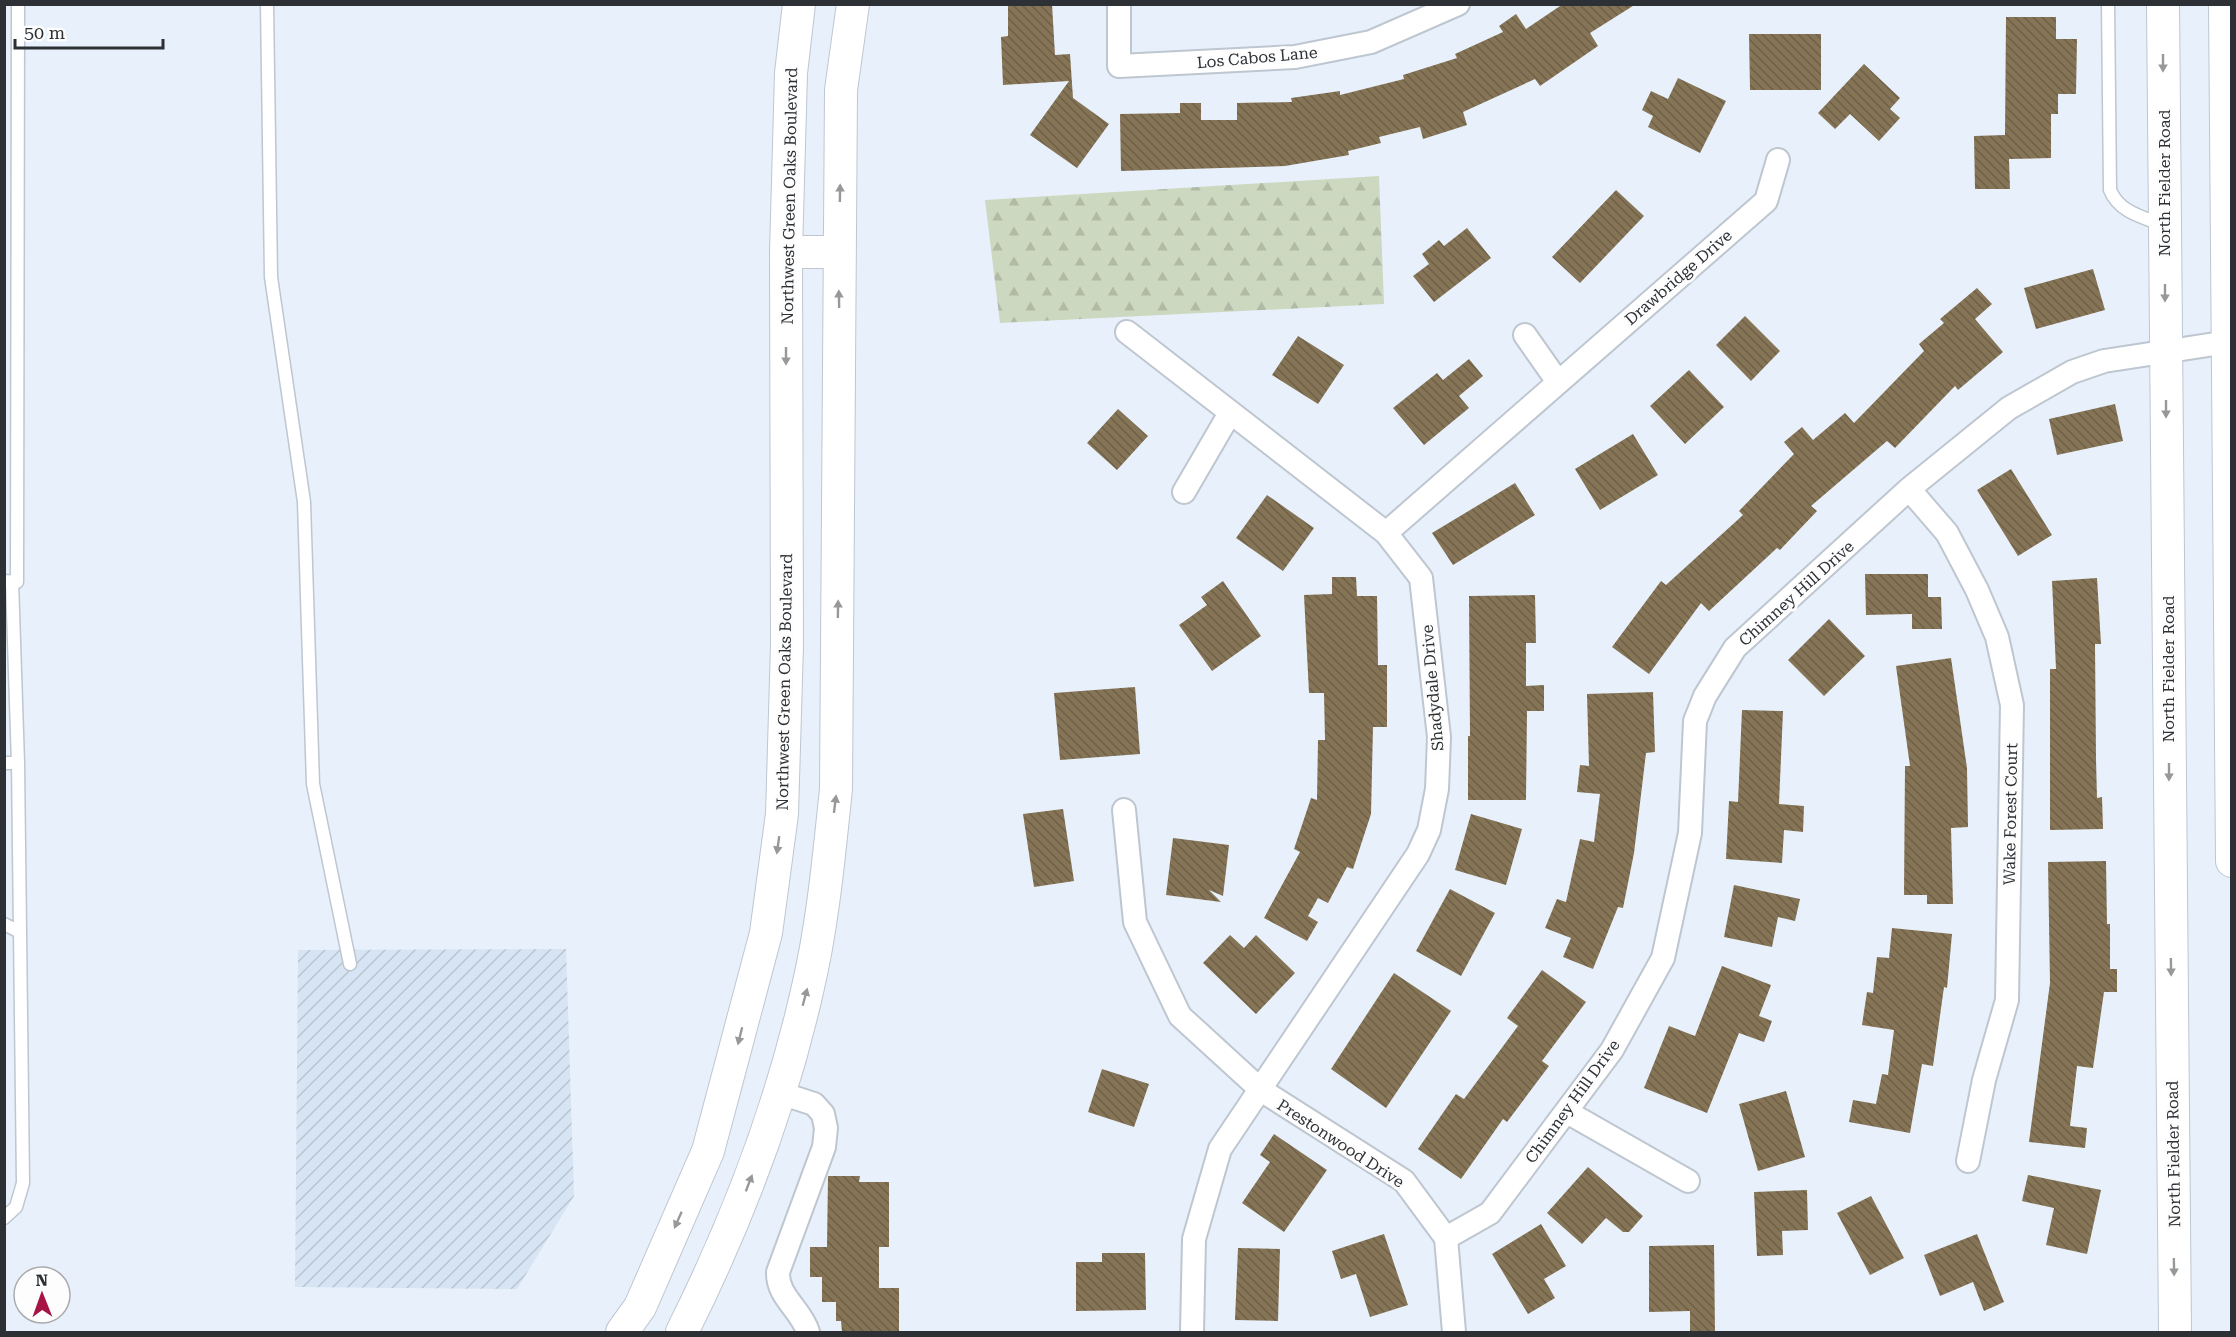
<svg xmlns="http://www.w3.org/2000/svg" width="2236" height="1337" viewBox="0 0 2236 1337" font-family="'Roboto Serif',serif">
	<defs>
		<pattern id="industrial-furrows" width="10" height="10" patternUnits="userSpaceOnUse" patternTransform="scale(1.5)"><rect width="10" height="10" fill="#d6e4f3"/><path d="M-1 1l2-2M0 10L10 0M9 11l2-2" fill="none" stroke="#b8c4d1"/></pattern>
		<pattern id="forest-firs" width="22" height="20" patternUnits="userSpaceOnUse" patternTransform="scale(1.5)"><rect width="22" height="20" fill="#ccd8bf"/><path d="M5 1l3.5 6h-7zM16 11l3.5 6h-7z" fill="#b0baa5"/></pattern>
		<pattern id="building-back-hatch" width="6" height="6" patternUnits="userSpaceOnUse" patternTransform="scale(1.5)"><rect width="6" height="6" fill="#867456"/><path d="M-1 5l2 2M0 0l6 6M5-1l2 2" fill="none" stroke="#6e6048"/></pattern>
	</defs>
	<rect width="100%" height="100%" fill="#e8f1fb"/>
	<path fill="url(#industrial-furrows)" d="M566 949 574 1196 517 1289 295 1287 298 950Z"/>
	<path fill="url(#forest-firs)" d="M1379 176 1384 304 1000 323 985 200Z"/>
	<path fill="url(#building-back-hatch)" d="M1008 4H1052L1055 55 1070 54 1073 98 1109 124 1077 168 1030 135 1069 81 1003 85 1001 37 1008 36Z
		M1563 4H1636L1590 33 1598 46 1540 86 1535 79 1463 112 1467 125 1423 139 1420 127 1379 137 1381 143 1348 151 1349 155 1285 166 1121 171 1120 114 1180 113V103H1201V120H1237V103L1292 102 1291 98 1340 91V95L1404 79 1403 75 1457 58 1455 54 1503 32 1499 26 1516 14 1526 29Z
		M2006 17H2056V39H2077L2076 94H2058V114H2051V158L2009 159 2010 189H1975L1974 136 2005 135Z
		M1749 34H1821V90H1750Z
		M1864 64 1900 98 1890 109 1900 118 1879 141 1850 114 1835 129 1818 113Z
		M1678 78 1726 101 1700 153 1648 127 1653 116 1642 110 1651 91 1668 99Z
		M1616 190 1644 216 1580 283 1552 257Z
		M1467 228 1491 258 1434 302 1413 276 1429 264 1422 254 1439 240 1444 246Z
		M2093 269 2105 310 2036 329 2024 288Z
		M1977 288 1992 304 1975 319 2003 352 1958 390 1955 386 1895 448 1887 441 1811 506 1817 511 1780 550 1777 548 1709 611 1701 603 1649 674 1612 647 1661 581 1666 585 1743 515 1739 511 1794 454 1784 442 1802 427 1813 440 1845 413 1854 423 1924 351 1919 344 1944 323 1940 319Z
		M1745 316 1780 351 1751 381 1716 345Z
		M1298 336 1344 365 1318 404 1272 375Z
		M1469 359 1483 376 1459 396 1469 408 1424 445 1393 408 1437 373 1443 380Z
		M1689 370 1724 407 1685 444 1650 406Z
		M2115 404 2123 441 2057 455 2049 419Z
		M1118 409 1148 436 1117 470 1087 443Z
		M1633 434 1658 475 1600 510 1575 469Z
		M2011 469 2052 535 2018 556 1977 490Z
		M1515 483 1535 515 1453 565 1432 533Z
		M1267 495 1314 528 1283 571 1236 538Z
		M1865 574H1928V597H1941L1942 629H1912V614L1866 615Z
		M1332 577H1356L1357 596H1377L1378 665H1387V727H1373L1371 814 1353 869 1347 867 1328 903 1318 898 1308 916 1318 922 1307 941 1264 918 1300 852 1294 849 1311 798 1317 800 1318 740H1325L1324 693H1309L1304 595 1332 594Z
		M2097 578 2101 644H2095L2096 759 2097 798 2102 797 2103 829 2050 830V669H2056L2052 581Z
		M1223 581 1261 636 1212 671 1179 625 1207 605 1201 597Z
		M1535 595 1536 643H1526V686L1544 685V711H1527L1526 800H1468V736H1470L1469 596Z
		M1829 619 1865 656 1824 696 1788 660Z
		M1951 658 1967 768 1968 827 1951 828 1953 904H1927V895H1904L1905 766H1910L1896 666Z
		M1135 687 1140 754 1060 760 1054 693Z
		M1653 692 1655 752 1646 753 1634 853 1623 908 1618 907 1593 969 1563 957 1571 938 1545 928 1557 899 1566 902 1580 839 1594 842 1600 794 1577 792 1580 765 1589 766 1587 694Z
		M1742 710 1783 711 1779 804 1804 806 1803 832 1784 830 1782 863 1726 859 1729 801 1738 802Z
		M1063 809 1074 881 1034 887 1023 814Z
		M1471 814 1522 829 1506 885 1455 870Z
		M1173 838 1229 845 1223 896 1209 890 1221 902 1166 895Z
		M2106 861 2107 924H2110V969H2117V992H2104L2093 1068 2077 1066 2070 1126 2087 1128 2085 1148 2029 1142 2050 983 2048 862Z
		M1734 885 1800 899 1795 921 1778 917 1772 947 1724 937Z
		M1450 889 1495 913 1461 976 1416 951Z
		M1892 928 1952 934 1947 988 1944 987 1933 1066 1922 1064 1910 1133 1849 1122 1853 1100 1876 1104 1882 1074 1888 1075 1894 1030 1862 1025 1867 992 1873 993 1877 957 1889 958Z
		M1230 935 1244 948 1256 935 1295 973 1256 1014 1203 963Z
		M1722 966 1771 985 1759 1016 1772 1021 1764 1042 1739 1033 1707 1113 1644 1088 1669 1026 1695 1036Z
		M1542 970 1586 1002 1542 1061 1549 1066 1507 1122 1503 1119 1461 1179 1418 1149 1456 1094 1464 1099 1518 1026 1507 1018Z
		M1394 973 1451 1011 1386 1108 1331 1069Z
		M1102 1069 1149 1084 1134 1127 1088 1112Z
		M1786 1091 1805 1157 1758 1171 1739 1104Z
		M1274 1134 1327 1170 1284 1232 1242 1203 1270 1162 1260 1155Z
		M1588 1167 1643 1216 1629 1232H1623L1606 1218 1582 1244 1547 1213Z
		M2028 1175 2101 1190 2087 1254 2046 1245 2054 1208 2022 1201Z
		M828 1176H860L859 1182H889V1247H879V1288H899V1332H842L841 1321H836V1302H822V1277H810V1247H827Z
		M1807 1190 1808 1230 1782 1231 1783 1255 1757 1256 1754 1192Z
		M1871 1196 1904 1258 1870 1275 1837 1213Z
		M1541 1224 1566 1266 1544 1279 1555 1298 1528 1314 1492 1254Z
		M1384 1234 1408 1305 1370 1317 1356 1274 1341 1279 1332 1251Z
		M1977 1234 2004 1302 1984 1311 1973 1282 1940 1296 1924 1255Z
		M1714 1245 1715 1332H1690V1311L1649 1312V1246Z
		M1238 1248 1280 1249 1278 1321 1235 1320Z
		M1102 1253H1145L1146 1310 1076 1311V1262H1102Z"/>
	<g fill="none" stroke-linecap="round" stroke-linejoin="round">
		<g stroke="#bec6d0" stroke-width="15">
			<path id="lane" d="M267 4 271 277 304 502 313 784 350 964
				M2108 4 2110 190C2119 212 2142 217 2163 225
				M4 581 17 582 18 4
				M12 581 18 763
				M4 763H18L23 1183 16 1207 4 1218
				M4 924 20 932"/>
		</g>
		<g stroke="#bec6d0" stroke-width="26">
			<path id="street" d="M1119 4V66L1295 57 1371 42 1458 4
				M1127 332 1386 533 1421 578 1439 737 1437 789 1429 830 1418 854 1220 1149 1194 1239 1192 1332
				M1525 335 1558 382
				M1909 489 1947 533 1977 590 1997 637 2012 705 2007 1000 1984 1080 1968 1161
				M1184 492 1230 413
				M1386 533 1766 201 1778 160
				M1124 810 1135 922 1180 1016 1261 1090 1404 1181 1446 1238 1454 1332
				M780 1093 814 1104 823 1114 826 1128 824 1147 778 1272C777 1297 801 1309 808 1332
				M1567 1112 1688 1181
				M1446 1238 1490 1213 1612 1050 1663 958 1690 833 1695 721 1705 696 1735 648 1909 489 2009 408 2072 372 2104 361 2228 342"/>
		</g>
		<g stroke="#bec6d0" stroke-width="34">
			<path id="secondary" d="M2163 4 2175 1332
				M2225 4 2232 861
				M786 252H839
				M622 1332 640 1307 708 1151 766 933 782 814 787 645 786 252 791 73 799 4
				M682 1332C737 1222 781 1108 808 987 823 923 829 855 836 789L841 90 853 4"/>
		</g>
		<use href="#lane" stroke="#fff" stroke-width="12"/>
		<use href="#street" stroke="#fff" stroke-width="22"/>
		<use href="#secondary" stroke="#fff" stroke-width="32"/>
	</g>
	<defs><path id="oneway-solid" d="M-6-.8H1V-3.2L6.5 0L1 3.2V.8H-6Z" transform="scale(1.5)"/></defs>
	<g fill="#96989a">
		<use href="#oneway-solid" transform="translate(2163 63) rotate(90)"/>
		<use href="#oneway-solid" transform="translate(840 193) rotate(-89)"/>
		<use href="#oneway-solid" transform="translate(2165 293) rotate(90)"/>
		<use href="#oneway-solid" transform="translate(839 299) rotate(-91)"/>
		<use href="#oneway-solid" transform="translate(786 356) rotate(90)"/>
		<use href="#oneway-solid" transform="translate(2166 409) rotate(90)"/>
		<use href="#oneway-solid" transform="translate(838 609) rotate(-89)"/>
		<use href="#oneway-solid" transform="translate(2169 772) rotate(90)"/>
		<use href="#oneway-solid" transform="translate(835 804) rotate(-83)"/>
		<use href="#oneway-solid" transform="translate(778 845) rotate(98)"/>
		<use href="#oneway-solid" transform="translate(2171 967) rotate(89)"/>
		<use href="#oneway-solid" transform="translate(805 997) rotate(-75)"/>
		<use href="#oneway-solid" transform="translate(740 1036) rotate(104)"/>
		<use href="#oneway-solid" transform="translate(749 1183) rotate(-69)"/>
		<use href="#oneway-solid" transform="translate(678 1220) rotate(114)"/>
		<use href="#oneway-solid" transform="translate(2174 1267) rotate(89)"/>
	</g>
	<g text-anchor="middle" stroke-width="6" stroke-linejoin="round" paint-order="stroke">
		<g font-size="16" fill="#2d3135" stroke="#fdfdfd">
			<text transform="translate(1257 57) rotate(-5)" y="6">Los Cabos Lane</text>
			<text transform="translate(2164 183) rotate(-90)" y="6">North Fielder Road</text>
			<text transform="translate(789 196) rotate(-89)" y="6">Northwest Green Oaks Boulevard</text>
			<text transform="translate(1678 277) rotate(-41)" y="6">Drawbridge Drive</text>
			<text transform="translate(1796 593) rotate(-42)" y="6">Chimney Hill Drive</text>
			<text transform="translate(2168 669) rotate(-90)" y="6">North Fielder Road</text>
			<text transform="translate(784 682) rotate(-89)" y="6">Northwest Green Oaks Boulevard</text>
			<text transform="translate(1432 688) rotate(-95)" y="6">Shadydale Drive</text>
			<text transform="translate(2010 814) rotate(-89)" y="6">Wake Forest Court</text>
			<text transform="translate(1572 1101) rotate(-54)" y="6">Chimney Hill Drive</text>
			<text transform="translate(1341 1143) rotate(33)" y="6">Prestonwood Drive</text>
			<text transform="translate(2173 1154) rotate(-91)" y="6">North Fielder Road</text>
		</g>
	</g>
	<rect width="2236" height="1337" fill="none" stroke="#2d3135" stroke-width="12"/>
	<g transform="translate(42 1295) rotate(359)"><circle r="28" fill="#fdfdfd" stroke="#aaabad" stroke-width="1.5"/>
	<path d="M0-4.5L10 22L0 15L-10 22Z" fill="#a81346"/>
	<text y="-9" font-size="16" font-weight="bold" text-anchor="middle" fill="#2d3135">N</text>
	</g>
	<path d="M15 39v9h148v-9" fill="none" stroke="#2d3135" stroke-width="3"/>
	<text x="24" y="39" font-size="18" fill="#2d3135" stroke="#fdfdfd" stroke-width="4.5" paint-order="stroke">50 m</text>
</svg>
